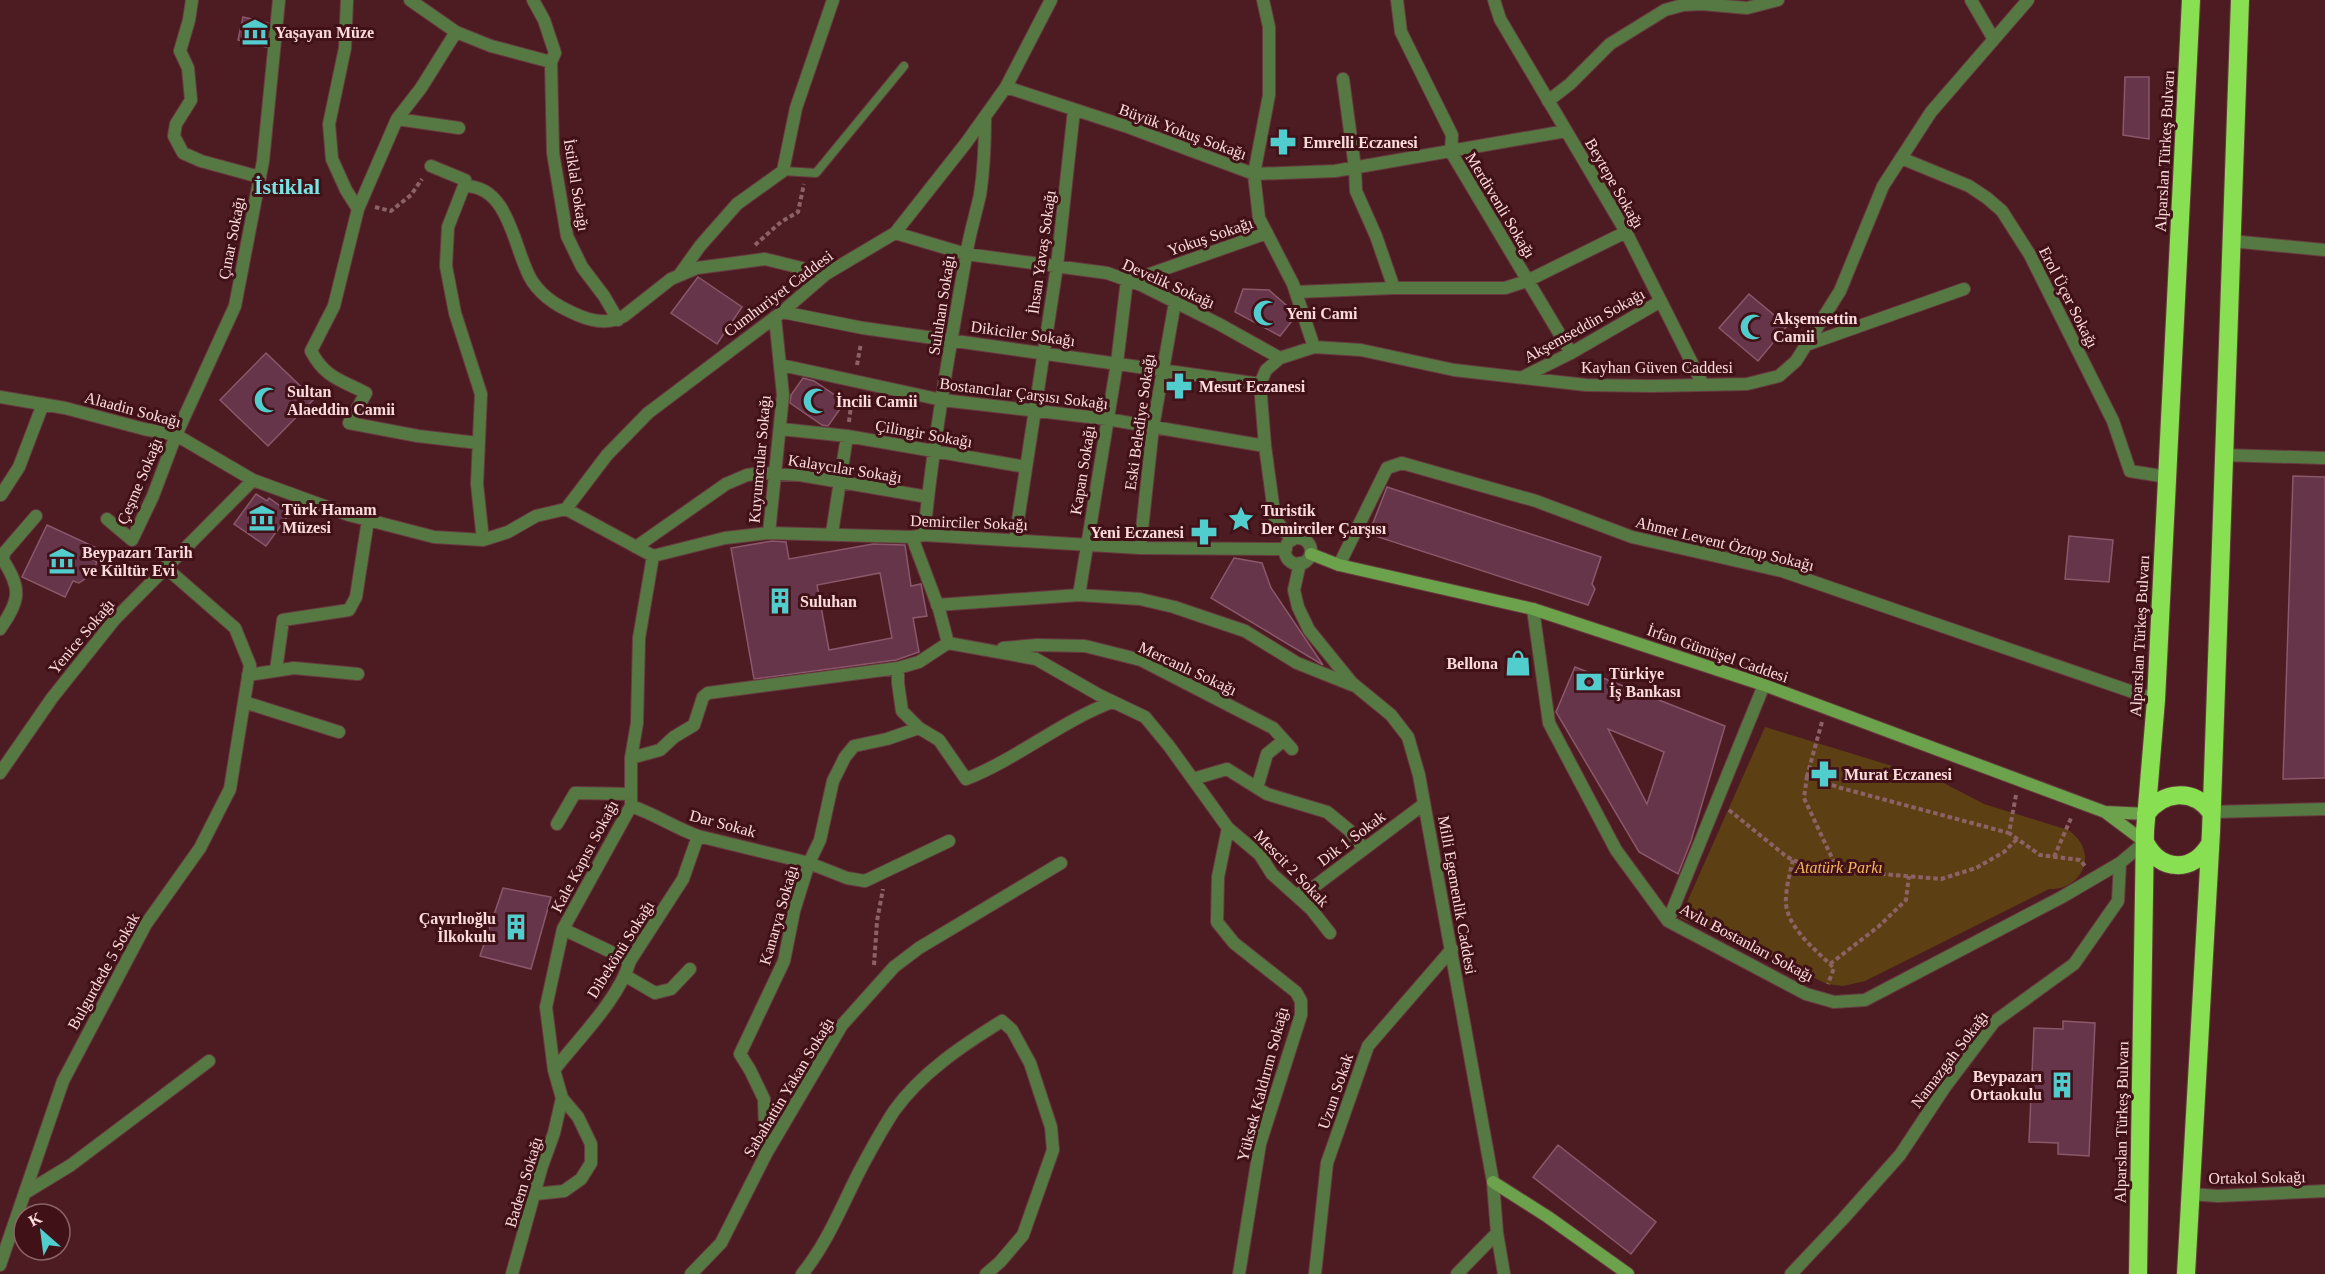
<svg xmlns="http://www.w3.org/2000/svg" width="2325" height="1274" viewBox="0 0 2325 1274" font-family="Georgia,serif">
	<rect width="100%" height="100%" fill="#4c1c22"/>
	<path fill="#5c4013" d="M1765 727 1938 780 1984 804 2068 830C2100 851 2083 890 2049 889L1865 981 1843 986 1827 984 1749 947 1680 918Z"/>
	<path fill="#663549" stroke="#8b576b" stroke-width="1.5" fill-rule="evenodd" d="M243 17 268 23 266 47 238 40Z
		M2125 77H2149V139L2123 135Z
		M698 277 742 307 717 344 671 313Z
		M1243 289 1269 290 1294 312 1295 317 1280 336 1235 312Z
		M1749 294 1787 326 1758 361 1719 328Z
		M266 353 314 399 268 446 220 400Z
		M803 378 814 381 845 402 828 426 822 425 790 403 791 395Z
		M2293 476 2325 477V778L2283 779Z
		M1387 487 1601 557 1592 584 1595 589 1588 605 1375 536 1371 528Z
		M256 494 267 501 269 498 290 513 266 546 234 524Z
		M47 525 97 548 92 559 97 562 92 574 79 583 73 581 65 597 22 577Z
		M2069 536 2113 540 2109 582 2065 579Z
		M772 541 786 542 789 559 873 544 905 545 911 586 921 584 927 616 913 618 919 652 896 660 754 679 731 548ZM880 573 892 638 829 650 817 585Z
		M1234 558 1262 563 1271 588 1323 665 1211 598Z
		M1575 667 1725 726 1691 841 1678 874 1639 852 1556 712ZM1608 729 1664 752 1647 804Z
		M503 888 551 897 531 969 480 956Z
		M2063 1021 2095 1023 2089 1156 2058 1154V1143L2029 1142 2034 1028 2063 1029Z
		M1558 1145 1656 1222 1631 1254 1533 1177Z"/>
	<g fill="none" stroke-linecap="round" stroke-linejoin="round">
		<g stroke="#683b40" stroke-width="10">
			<path id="lane" d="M783 171 816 173 904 66"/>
		</g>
		<g stroke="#683b40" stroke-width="14">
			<path id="street" d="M192 0 189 20 180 51 188 68 191 100 176 124 174 136 183 153 201 161 260 177
				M347 0 345 48 329 124 332 159 346 190 358 209 334 306 311 351C325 378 341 380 366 393L349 423 418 436 478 443
				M410 0 456 32 491 46 551 62
				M533 0 544 20 555 53 551 62 553 153 567 236 582 267 604 296 618 320
				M1263 0 1269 27V95L1254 174 1259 218 1293 284 1314 347
				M1397 0 1401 32 1452 135 1451 152 1571 353
				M1494 0 1500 19 1626 232 1703 385
				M1971 0 1993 38
				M1343 79 1355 168 1356 191 1376 236 1394 288
				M1006 87 1125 126 1254 174 1335 171 1566 131
				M1548 101 1570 84 1610 44 1665 10 1683 5 1702 4 1747 8 1778 0
				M397 119 421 88 456 32
				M1901 158 1969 186 1987 198 2002 211 2030 255 2113 421 2130 471 2167 477
				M431 166 465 180 464 186
				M464 186C511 185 514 253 532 281 544 299 561 308 580 316 595 322 610 324 624 316L671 279 697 268 765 259 826 274
				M464 186 448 227 446 266 455 313 481 394 477 484 483 540
				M358 209 397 119 459 128
				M895 233 966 254 1107 273 1141 285 1219 324 1280 358
				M2231 241 2325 250
				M680 274 700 246 737 204 783 171 796 108 833 0
				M1130 281 1267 233
				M1296 292 1394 288H1505L1527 281 1626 232
				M782 312 863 328 1260 384
				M1806 345 1964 289
				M781 365 942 400 1107 419 1265 446
				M1523 377 1571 353 1661 301
				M0 397 65 408 144 429 176 435 253 480 349 515 434 537 483 540 508 532 536 516 566 509 653 556
				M781 429 847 436 1026 467
				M2222 455 2325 458
				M1 495 19 467 43 404
				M566 509 607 455 648 413 782 312 826 274 895 233 966 143 1006 87 1051 0
				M107 519 132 540 153 496 176 435 235 306 263 161 279 0
				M769 533 783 395 775 317
				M832 533 847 436
				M924 535C933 443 949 352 965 262 968 239 975 217 980 195 984 169 985 143 985 117
				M912 537 939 609 948 643
				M1285 551a13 13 0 1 1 26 0a13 13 0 1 1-26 0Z
				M1015 540 1057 266 1074 110
				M1292 540 1275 519 1265 446 1260 384 1266 370 1280 358 1314 347 1361 350 1454 370 1586 385 1652 386 1747 384 1779 376 1796 361 1840 291 1883 186 1931 112 2028 0
				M636 547 726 484 747 475 762 473 800 475 928 497
				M1140 548 1153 427 1175 302
				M653 556 725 538 768 533 912 537 924 535 1140 548 1286 549
				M1300 563 1294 590 1298 607 1309 630 1352 683 1391 715 1408 737 1419 775 1493 1182 1497 1233 1504 1274
				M1339 565 1387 468 1402 463 1536 501 1632 537 1782 571 2156 700
				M1079 595 1117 363 1127 280
				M937 605 1079 595 1140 599 1174 607 1245 631 1297 663 1352 685
				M1533 609 1549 723 1616 850 1668 921 1806 994 1834 1002 1865 1000 2062 897 2120 863
				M0 629C20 600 22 589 3 560L4 553 36 516
				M948 643 1036 659 1099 695 1145 717 1169 746 1228 828 1218 877 1217 922 1234 943 1296 992 1301 1001V1015L1260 1144 1239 1274
				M1003 648 1037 645 1085 646 1141 660 1273 728 1292 749
				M898 668V683L902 711 919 728 939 740 966 779C1017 759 1060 722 1112 702
				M276 670 283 620 349 610 356 597 368 520
				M248 675 294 668 358 674
				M244 702 339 732
				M631 758 660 750 674 737 694 725 703 697 708 693 898 668 919 662 948 643
				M0 773 52 698 115 619 253 480
				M1193 779 1227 769 1267 794 1327 812 1349 830 1363 848
				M1257 788 1267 754 1284 740
				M631 806C655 814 675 828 698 836L809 863 847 878 865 881 949 841
				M2211 812 2325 809
				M557 824 575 793 631 794
				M1228 828 1260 855 1272 874 1311 909 1330 933
				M1296 895 1315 886 1424 804
				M1668 921 1764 685
				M563 929 630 961
				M626 976 655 993 671 989 690 969
				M554 1070C579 1038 619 999 630 961L683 879 698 836
				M766 1153 764 1099 750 1070 740 1054 784 961 794 911 809 863 820 840 833 781 845 757 854 746 887 739 919 728
				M25 1193 71 1165 209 1061
				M535 1194 564 1191 581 1179 591 1163V1144L578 1117 562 1098 554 1070 546 1007 563 929 631 806V758L637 723 639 638 653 556
				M2190 1194 2218 1196 2325 1191
				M0 1265 63 1081 146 924 200 848 230 789 250 665 235 628 165 567
				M512 1274 542 1166 554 1133 562 1098
				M691 1274 721 1243 766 1154 842 1025 894 967 919 948 1061 863
				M802 1274C826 1245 841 1208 858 1174 869 1153 881 1131 894 1111 921 1073 963 1045 1002 1021L1012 1030 1030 1063 1051 1127 1053 1150 1023 1235 1000 1262 986 1274
				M1315 1274 1327 1163 1368 1046 1452 949
				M1457 1274 1497 1233
				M1791 1274 1843 1219 1900 1155 1945 1087 1994 1022 2074 964 2118 901 2120 863 2145 842"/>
		</g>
		<g stroke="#683b40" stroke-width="14">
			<path id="secondary" d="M1311 554 1339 565 1533 609 1764 685 2105 812
				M2145 842 2105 812 2146 814
				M1493 1182 1548 1217 1628 1274"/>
		</g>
		<g stroke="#683b40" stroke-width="20">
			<path id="highway" d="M2146 814C2163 791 2193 788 2211 812
				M2145 842C2160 872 2193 873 2210 844
				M2138 1274 2145 831 2156 700 2191 0
				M2186 1274 2211 832 2240 0"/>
		</g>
		<path stroke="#8d6267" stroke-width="4" stroke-dasharray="4.5 3" stroke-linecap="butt" d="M375 207 391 211 411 195 422 179
			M755 245 781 222 798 212 804 184
			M857 365 861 343
			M849 422 852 397
			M1822 722 1807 776 1841 788 2009 833
			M1807 776 1804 798 1839 873
			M2016 795 2009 833 2040 855 2080 860 2085 866
			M1729 810 1787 857 1824 874 1859 872 1941 879 1976 868 2004 852 2017 839
			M2054 857 2072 816
			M1793 860C1790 872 1787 884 1786 897 1783 925 1816 950 1834 968L1828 984
			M1830 964 1878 927 1906 900 1909 876
			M874 965 877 921 883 889"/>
		<use href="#lane" stroke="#567944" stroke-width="8"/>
		<use href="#street" stroke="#567944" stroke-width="12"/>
		<use href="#secondary" stroke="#6ba24b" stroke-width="12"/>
		<use href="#highway" stroke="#88df51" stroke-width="18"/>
	</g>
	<defs>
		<g id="museum-bare" transform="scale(2.07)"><path d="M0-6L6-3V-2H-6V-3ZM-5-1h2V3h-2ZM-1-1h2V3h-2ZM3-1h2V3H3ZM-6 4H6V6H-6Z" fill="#52cdcd" stroke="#411118" stroke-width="2.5" paint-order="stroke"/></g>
		<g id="pharmacy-bare" transform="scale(2.07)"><path d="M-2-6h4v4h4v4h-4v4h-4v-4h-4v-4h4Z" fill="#52cdcd" stroke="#411118" stroke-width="2.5" paint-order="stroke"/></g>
		<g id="mosque-bare" transform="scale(2.07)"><path d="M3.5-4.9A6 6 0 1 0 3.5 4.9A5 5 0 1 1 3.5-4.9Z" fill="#52cdcd" stroke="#411118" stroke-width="2.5" paint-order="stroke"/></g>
		<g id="sight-bare" transform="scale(2.07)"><path d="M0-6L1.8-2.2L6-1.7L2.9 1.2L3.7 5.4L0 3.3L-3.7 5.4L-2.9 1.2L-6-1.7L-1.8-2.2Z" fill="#52cdcd" stroke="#411118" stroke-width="2.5" paint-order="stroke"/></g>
		<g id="building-bare" transform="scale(2.07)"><path d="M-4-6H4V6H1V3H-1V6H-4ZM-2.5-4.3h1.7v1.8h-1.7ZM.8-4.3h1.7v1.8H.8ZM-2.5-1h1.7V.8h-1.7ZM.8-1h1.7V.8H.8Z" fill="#52cdcd" stroke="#411118" stroke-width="2.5" paint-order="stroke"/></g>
		<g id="shop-bare" transform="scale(2.07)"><path d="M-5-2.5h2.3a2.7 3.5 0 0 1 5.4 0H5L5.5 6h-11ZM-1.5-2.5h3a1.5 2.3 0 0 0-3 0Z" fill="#52cdcd" stroke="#411118" stroke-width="2.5" paint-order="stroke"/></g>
		<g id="bank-bare" transform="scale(2.07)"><path d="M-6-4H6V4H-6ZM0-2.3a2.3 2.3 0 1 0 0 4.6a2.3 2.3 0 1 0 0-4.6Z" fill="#52cdcd" stroke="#411118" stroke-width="2.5" paint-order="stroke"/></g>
	</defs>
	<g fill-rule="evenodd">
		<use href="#museum-bare" x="255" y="32"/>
		<use href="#pharmacy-bare" x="1283" y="142"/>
		<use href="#mosque-bare" x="1266" y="313"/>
		<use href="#mosque-bare" x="1753" y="327"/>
		<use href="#pharmacy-bare" x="1179" y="386"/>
		<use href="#mosque-bare" x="267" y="400"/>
		<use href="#mosque-bare" x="816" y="401"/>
		<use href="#museum-bare" x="262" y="518"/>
		<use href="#sight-bare" x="1241" y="519"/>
		<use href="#pharmacy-bare" x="1204" y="532"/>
		<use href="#museum-bare" x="62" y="561"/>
		<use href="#building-bare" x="780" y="601"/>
		<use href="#shop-bare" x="1518" y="663"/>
		<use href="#bank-bare" x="1589" y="682"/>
		<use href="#pharmacy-bare" x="1824" y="774"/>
		<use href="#building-bare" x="516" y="927"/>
		<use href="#building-bare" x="2062" y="1085"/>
	</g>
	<g text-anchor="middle" stroke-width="6" stroke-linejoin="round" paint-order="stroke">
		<g font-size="16" font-weight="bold" fill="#fddcdd" stroke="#411118" text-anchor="start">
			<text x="275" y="38">Yaşayan Müze</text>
			<text x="1303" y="148">Emrelli Eczanesi</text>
			<text x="1286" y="319">Yeni Cami</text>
			<text x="1773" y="324">Akşemsettin<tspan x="1773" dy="18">Camii</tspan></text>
			<text x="1199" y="392">Mesut Eczanesi</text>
			<text x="287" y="397">Sultan<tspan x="287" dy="18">Alaeddin Camii</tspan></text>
			<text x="836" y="407">İncili Camii</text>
			<text x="282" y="515">Türk Hamam<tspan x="282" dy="18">Müzesi</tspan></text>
			<text x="1261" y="516">Turistik<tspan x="1261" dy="18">Demirciler Çarşısı</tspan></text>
			<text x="1184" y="538" text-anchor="end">Yeni Eczanesi</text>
			<text x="82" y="558">Beypazarı Tarih<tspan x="82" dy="18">ve Kültür Evi</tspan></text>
			<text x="800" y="607">Suluhan</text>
			<text x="1498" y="669" text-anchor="end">Bellona</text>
			<text x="1609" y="679">Türkiye<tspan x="1609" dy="18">İş Bankası</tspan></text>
			<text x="1844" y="780">Murat Eczanesi</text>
			<text x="496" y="924" text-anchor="end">Çayırlıoğlu<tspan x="496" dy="18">İlkokulu</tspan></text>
			<text x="2042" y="1082" text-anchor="end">Beypazarı<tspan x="2042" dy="18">Ortaokulu</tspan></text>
		</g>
		<g font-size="16" fill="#fddcdd" stroke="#411118">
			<text transform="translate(1183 131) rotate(20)" y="6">Büyük Yokuş Sokağı</text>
			<text transform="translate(2164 151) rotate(-87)" y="6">Alparslan Türkeş Bulvarı</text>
			<text transform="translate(1615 183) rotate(60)" y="6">Beytepe Sokağı</text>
			<text transform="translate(577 185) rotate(81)" y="6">İstiklal Sokağı</text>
			<text transform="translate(1501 205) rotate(59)" y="6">Merdivenli Sokağı</text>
			<text transform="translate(1210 236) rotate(-19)" y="6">Yokuş Sokağı</text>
			<text transform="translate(231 238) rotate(-79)" y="6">Çınar Sokağı</text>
			<text transform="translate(1041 252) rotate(-82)" y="6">İhsan Yavaş Sokağı</text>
			<text transform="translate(1169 283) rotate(24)" y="6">Develik Sokağı</text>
			<text transform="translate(778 293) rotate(-37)" y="6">Cumhuriyet Caddesi</text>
			<text transform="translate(2069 297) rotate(63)" y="6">Erol Üçer Sokağı</text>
			<text transform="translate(941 305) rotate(-81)" y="6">Suluhan Sokağı</text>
			<text transform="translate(1584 325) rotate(-29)" y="6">Akşemseddin Sokağı</text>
			<text transform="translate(1023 333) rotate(8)" y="6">Dikiciler Sokağı</text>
			<text x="1657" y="373">Kayhan Güven Caddesi</text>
			<text transform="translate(1024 393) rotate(7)" y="6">Bostancılar Çarşısı Sokağı</text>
			<text transform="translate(133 409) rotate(15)" y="6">Alaadin Sokağı</text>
			<text transform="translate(1139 422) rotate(-82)" y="6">Eski Belediye Sokağı</text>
			<text transform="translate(924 433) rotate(10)" y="6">Çilingir Sokağı</text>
			<text transform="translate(759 459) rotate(-85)" y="6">Kuyumcular Sokağı</text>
			<text transform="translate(845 468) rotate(9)" y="6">Kalaycılar Sokağı</text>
			<text transform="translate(1082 470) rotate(-81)" y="6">Kapan Sokağı</text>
			<text transform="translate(139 481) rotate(-67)" y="6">Çeşme Sokağı</text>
			<text transform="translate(969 522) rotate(2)" y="6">Demirciler Sokağı</text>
			<text transform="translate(1725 543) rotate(14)" y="6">Ahmet Levent Öztop Sokağı</text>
			<text transform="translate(81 636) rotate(-50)" y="6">Yenice Sokağı</text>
			<text transform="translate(2139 636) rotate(-87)" y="6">Alparslan Türkeş Bulvarı</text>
			<text transform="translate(1718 653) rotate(19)" y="6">İrfan Gümüşel Caddesi</text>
			<text transform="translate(1188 668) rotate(25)" y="6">Mercanlı Sokağı</text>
			<text transform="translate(723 823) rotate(15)" y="6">Dar Sokak</text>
			<text transform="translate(1351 838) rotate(-37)" y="6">Dik 1 Sokak</text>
			<text transform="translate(584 856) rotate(-62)" y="6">Kale Kapısı Sokağı</text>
			<text transform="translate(1292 868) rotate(46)" y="6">Mescit 2 Sokak</text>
			<text transform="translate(1458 895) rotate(80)" y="6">Milli Egemenlik Caddesi</text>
			<text transform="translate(778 915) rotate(-74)" y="6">Kanarya Sokağı</text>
			<text transform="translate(1747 942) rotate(28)" y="6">Avlu Bostanları Sokağı</text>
			<text transform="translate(620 949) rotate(-58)" y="6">Dibekönü Sokağı</text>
			<text transform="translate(103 971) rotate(-61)" y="6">Bulgurdede 5 Sokak</text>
			<text transform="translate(1949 1059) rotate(-53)" y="6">Namazgah Sokağı</text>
			<text transform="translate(1262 1084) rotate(-75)" y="6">Yüksek Kaldırım Sokağı</text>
			<text transform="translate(788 1087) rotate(-59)" y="6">Sabahattin Yakan Sokağı</text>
			<text transform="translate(1335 1091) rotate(-71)" y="6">Uzun Sokak</text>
			<text transform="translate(2121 1122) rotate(-89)" y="6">Alparslan Türkeş Bulvarı</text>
			<text transform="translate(2257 1177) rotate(-1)" y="6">Ortakol Sokağı</text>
			<text transform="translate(523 1182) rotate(-73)" y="6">Badem Sokağı</text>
		</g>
		<g font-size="16" font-style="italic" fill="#f6b85a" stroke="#411118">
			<text x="1839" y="873">Atatürk Parkı</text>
		</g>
		<g font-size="22" font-weight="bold" fill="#78e4e4" stroke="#411118">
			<text x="287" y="194">İstiklal</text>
		</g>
	</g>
	<g transform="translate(42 1232) rotate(332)"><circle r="28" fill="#411118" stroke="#8c6267" stroke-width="1.5"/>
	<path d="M0-4.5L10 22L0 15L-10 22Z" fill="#52cdcd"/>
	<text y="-9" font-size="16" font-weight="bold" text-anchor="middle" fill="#fddcdd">K</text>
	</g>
</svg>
